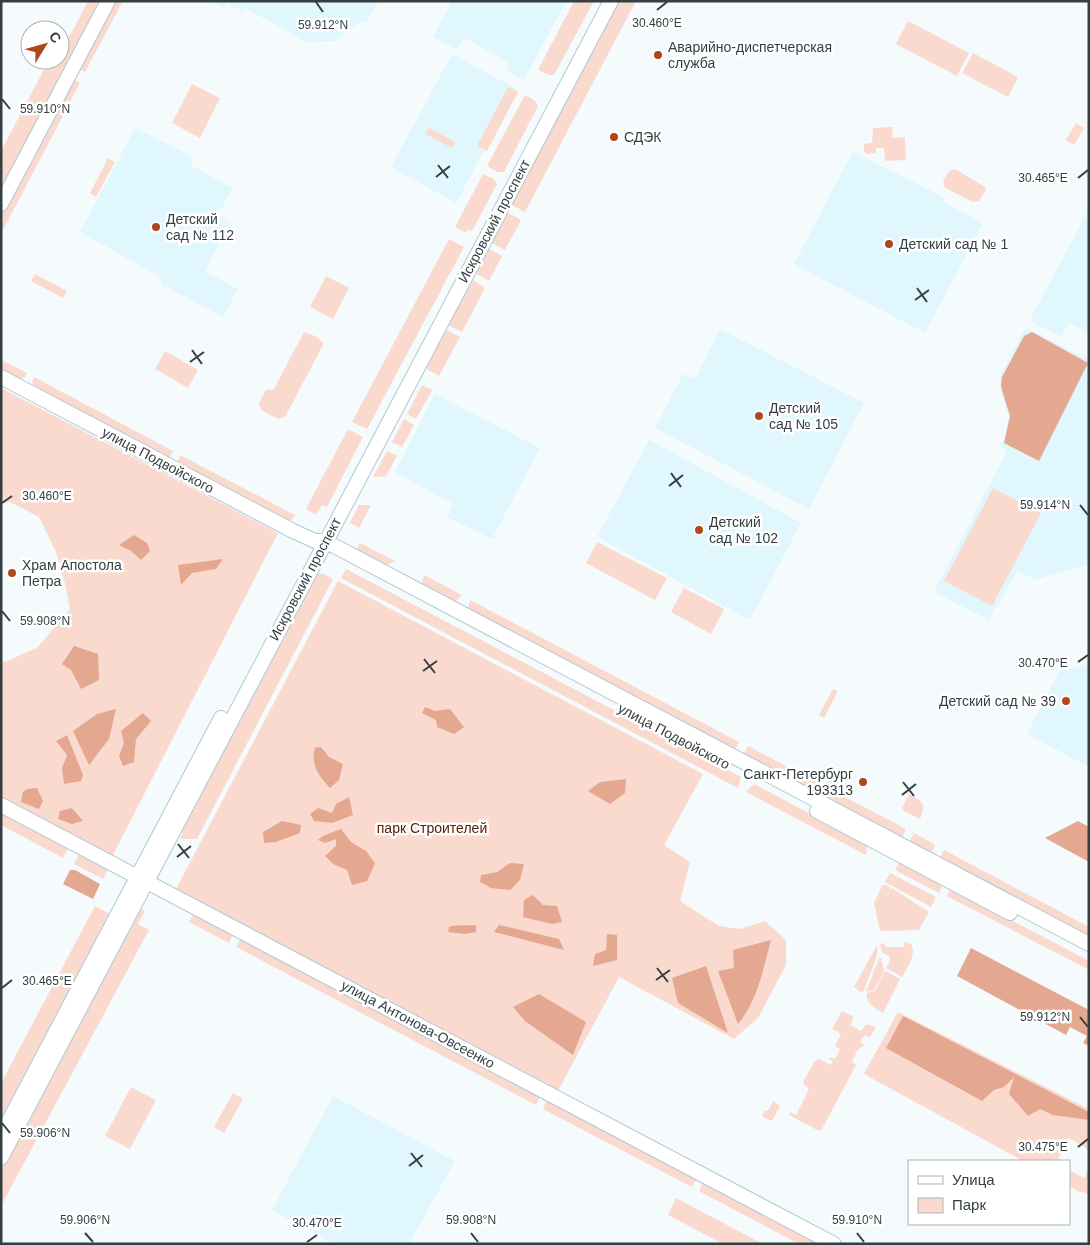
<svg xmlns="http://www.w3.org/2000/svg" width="1090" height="1245" viewBox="0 0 1090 1245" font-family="Helvetica,sans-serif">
	<rect width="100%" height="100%" fill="#f5fafc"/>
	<path fill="#e1f7fe" d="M210 1H378L366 22H359L335 41 307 42 245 8 243 12 227 3 223 8Z
		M452 1H566L524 80 506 71 510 63 464 38 457 50 433 37Z
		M452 54 517 89 456 203 391 167Z
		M135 128 191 156 192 166 233 188 218 215 231 222 205 271 238 289 223 317 163 285 159 276 80 232Z
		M853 151 945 198 943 202 983 223 925 333 794 264Z
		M1089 209V333L1069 323 1061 337 1035 324 1031 318Z
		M720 329 864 403 809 509 655 428 683 374 695 379Z
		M1028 329 1089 360V565L1053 574 1036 580 1017 571 997 607H995L989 620 934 592 1007 451 1000 446 1005 436 1009 416 999 386 1000 376 1023 332Z
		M435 394 540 448 492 539 447 517 453 504 395 472Z
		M649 440 801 523 750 620 597 537Z
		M1089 663V767L1027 734 1062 665 1071 669Z
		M333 1096 455 1161 409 1244H335L272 1210Z"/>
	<path fill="#fadace" d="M88 1H102L1 191V151L49 60H60V43L71 34Z
		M114 1H123L85 72 78 69Z
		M574 1H594L554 75H549L538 70Z
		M617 1H636L525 212 510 204Z
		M908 21 969 53 957 76 896 44Z
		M973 53 1018 77 1008 97 962 73Z
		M73 79 80 83 1 234V214Z
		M192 84 220 98 200 138 172 123Z
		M508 87 518 92 487 151 477 146Z
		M525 95 535 101 538 106 504 172H498L487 166Z
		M1076 123 1084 128 1074 145 1066 140Z
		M893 127 892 138 905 137 906 160 885 161 884 148H876V153L868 154 864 152V144L872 143 873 128Z
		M429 128 455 142 452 148 426 134Z
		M108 158 115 162 96 197 90 193Z
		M955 169 985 187 986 190 979 201 973 202 945 188 943 181 949 171Z
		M483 174 494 179 497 184 472 231 468 229 466 233 455 227Z
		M506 212 521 220 505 250 489 242Z
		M449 239 464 247 367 429 352 422Z
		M487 248 502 256 489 281 475 273Z
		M35 274 67 291 63 298 31 281Z
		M326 276 349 288 333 319 310 307Z
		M473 280 485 288 462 332 446 324 471 281Z
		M444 329 460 337 439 376 428 370 425 365Z
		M304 332 315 336 324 343 285 417 278 419 261 410 259 403 266 390 274 389Z
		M165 351 198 370 188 388 155 369Z
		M1 360 27 373 25 377 20 379 1 369Z
		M34 377 173 451 169 458 33 385 32 381Z
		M422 385 432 390 416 419 407 414Z
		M1 388 278 533 112 857 1 798V661L5 662 38 647 70 609 64 579 56 552 39 517 10 502 1 504Z
		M404 419 414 425 402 447 392 442Z
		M348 429 363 437 327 507 322 505 316 515 306 509Z
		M387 451 397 456 386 476 373 477Z
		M180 455 295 515 291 521 177 462Z
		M993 488 1041 513 992 606 944 581Z
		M359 505H371L359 528 350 523Z
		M597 542 667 578 655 600 586 563Z
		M360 543 395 561 386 566 355 552Z
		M346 569 741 777 738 788 341 578Z
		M316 572 322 574 323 573 333 579 197 839H180L183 833 179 831Z
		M424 575 462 595 456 601 451 602 423 587 422 584Z
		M338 581 703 774 664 845 690 862 680 901 719 926 740 929 765 921 786 940V965L758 1018 734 1039 619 977 558 1091 176 889Z
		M684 588 724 609 711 634 671 612Z
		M470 600 739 742 734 751 468 609Z
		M833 689 838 691 824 718 819 715Z
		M748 746 906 829 901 839 743 756Z
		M754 784 867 844 866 855 746 792Z
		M909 794C923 802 926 803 920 819L904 811 902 808Z
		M1 813 68 848 63 858 1 825Z
		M914 833 934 844 935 846 931 853 909 843Z
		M944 850 1089 927V939L939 860Z
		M79 854 108 869 103 879 74 864Z
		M900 861 943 884 939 893 895 870Z
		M890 873 936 897 931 907 885 882Z
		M885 884 891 888 887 896 892 888 929 912 919 930 880 931 874 903 882 886Z
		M951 888 1089 961V970L947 896Z
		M95 906 112 915 1 1125V1083Z
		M139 908 145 911 138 924 149 930 1 1206V1168Z
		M194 913 233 934 229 943 189 922Z
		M241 938 540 1096 536 1105 236 947Z
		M904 942 911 944C917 956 907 967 902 977L886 968 890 961V957L882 952 880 944 884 943 885 947H904Z
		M877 945C880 956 867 979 864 991L861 992 854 987Z
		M879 958H881L884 971 874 990 866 992Z
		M885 971 900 979 883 1013C875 1009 865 1003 867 993L875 991Z
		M842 1011 854 1017 850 1025 861 1031 866 1024 876 1027 870 1037 865 1035 860 1041 864 1045 857 1051 852 1062 856 1065 822 1129 819 1131 789 1115 790 1112 796 1115 809 1089 804 1085 803 1082 815 1061 819 1059 831 1065 833 1061 829 1059 830 1057 835 1059 840 1049 835 1046 841 1034 832 1029Z
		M898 1012 1089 1109V1150L1069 1138 1057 1161H1023L864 1074Z
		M131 1087 156 1100 130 1149 105 1136Z
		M233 1093 243 1099 224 1133 214 1127Z
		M547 1100 697 1178 692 1187 543 1109Z
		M773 1101 780 1106 772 1121 762 1116 765 1110 768 1111Z
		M1089 1168V1194L1077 1191 1069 1186V1170L1084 1178Z
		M703 1182 820 1244H799L699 1191Z
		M676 1198 763 1244H723L668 1215Z"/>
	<path fill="#e4a790" d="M1032 332 1088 363 1039 461 1004 443 1010 416 1004 397 1001 386 1002 377 1024 336Z
		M134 535 147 543 150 551 141 560 131 551 119 545Z
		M223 559 216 569 192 573 181 585 178 565Z
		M74 646 98 654 99 680 81 689 71 670 62 664Z
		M425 707 435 711 450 709 464 727 454 734 437 727 436 720 422 713Z
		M116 709 109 739 89 765 73 731 97 714Z
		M143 713 151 721 136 739 134 762 123 766 119 756 124 743 121 731Z
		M67 735 83 775 81 781 64 784 62 768 67 755 56 741Z
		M321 747 329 757 343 764 339 780 330 788C319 776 310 765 315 748Z
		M626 779 625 793 610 804 588 791 600 782Z
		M37 788 43 801 39 809 21 802 23 792 27 789Z
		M349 797 353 815 332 823 314 821 310 814 318 808 332 813 336 804Z
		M72 808 83 821 72 824 58 819 60 811Z
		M282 821 301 825 300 833 276 842 264 843 263 832Z
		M1078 821 1089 827V862L1045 838Z
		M341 829 351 842 366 851 375 863 367 881 352 885 347 870 333 864 325 856 336 846V839L325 843 318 840 323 836Z
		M510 863 524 864 520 880 510 890 491 888 480 882 481 875 497 872Z
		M70 870H75L100 884 93 899 63 884Z
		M533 895 543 905 557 906 562 922 552 924 523 917 524 900Z
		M476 925V932L465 934 448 932 449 927C457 924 467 926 476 925Z
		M499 925 559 939 564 950 494 932Z
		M607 934 617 935V960L593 966 595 954 606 950Z
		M771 940C763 969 758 1000 738 1024L718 971 734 968 733 950Z
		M971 948 1089 1010V1046L1083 1043 1087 1036 1070 1027 1066 1035 957 976Z
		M706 966 728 1033 678 1003 672 978Z
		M539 994 586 1022 573 1055 525 1021 513 1007Z
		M903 1016 1089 1112V1120L1053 1115 1040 1109 1028 1116 1009 1094 1014 1077 1004 1087 994 1090 982 1101 886 1048Z"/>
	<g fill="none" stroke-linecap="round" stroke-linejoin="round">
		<g stroke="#aec8d1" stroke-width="16">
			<path id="minor" d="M1 204 108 1
				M1 377 293 531 315 541H325L1089 944
				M1 805 834 1244
				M817 811 1010 913
				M1 1136 221 718
				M1 1158 611 1"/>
		</g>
		<use href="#minor" stroke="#fff" stroke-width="14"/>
	</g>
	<path fill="none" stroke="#343f42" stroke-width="2" d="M316 2 323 12M657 10 667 2M2 99 10 109M438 165 448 178M436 177 450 166M1078 178 1088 170M917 288 927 302M915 300 929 290M192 350 202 364M190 362 204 352M671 473 681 487M669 486 683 475M2 503 12 496M1080 505 1088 515M2 611 10 621M424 659 435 673M1078 662 1088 655M423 671 437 661M903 782 914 796M902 795 916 784M178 844 189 858M177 857 191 846M657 968 668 982M656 980 670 970M2 988 12 980M1080 1017 1088 1027M2 1123 10 1133M1078 1147 1088 1139M411 1153 422 1167M409 1166 423 1155M85 1233 93 1242M471 1233 478 1242M857 1233 864 1242M307 1242 317 1235"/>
	<g fill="#ae481c" stroke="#fff" stroke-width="2">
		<circle cx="658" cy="55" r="5"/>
		<circle cx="614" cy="137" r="5"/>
		<circle cx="156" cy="227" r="5"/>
		<circle cx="889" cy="244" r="5"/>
		<circle cx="759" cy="416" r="5"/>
		<circle cx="699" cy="530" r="5"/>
		<circle cx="12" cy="573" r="5"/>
		<circle cx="1066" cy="701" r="5"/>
		<circle cx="863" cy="782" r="5"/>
	</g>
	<g text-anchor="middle" stroke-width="5" stroke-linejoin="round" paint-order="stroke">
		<g font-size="14" fill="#343f42" stroke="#fff" text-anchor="start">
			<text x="668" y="52">Аварийно-диспетчерская<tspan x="668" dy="16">служба</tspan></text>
			<text x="624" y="142">СДЭК</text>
			<text x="166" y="224">Детский<tspan x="166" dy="16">сад № 112</tspan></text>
			<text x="899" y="249">Детский сад № 1</text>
			<text x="769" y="413">Детский<tspan x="769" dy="16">сад № 105</tspan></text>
			<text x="709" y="527">Детский<tspan x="709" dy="16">сад № 102</tspan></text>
			<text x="22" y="570">Храм Апостола<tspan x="22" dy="16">Петра</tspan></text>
			<text x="1056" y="706" text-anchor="end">Детский сад № 39</text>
			<text x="853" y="779" text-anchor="end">Санкт-Петербург<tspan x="853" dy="16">193313</tspan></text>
		</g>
		<g font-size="14" fill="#343f42" stroke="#fff">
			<text transform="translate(494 221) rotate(-62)" y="5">Искровский проспект</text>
			<text transform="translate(158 460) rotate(28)" y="5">улица Подвойского</text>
			<text transform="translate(305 579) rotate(-62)" y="5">Искровский проспект</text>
			<text transform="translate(674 736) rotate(28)" y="5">улица Подвойского</text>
			<text transform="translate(418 1024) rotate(28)" y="5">улица Антонова-Овсеенко</text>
		</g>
		<g font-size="14" fill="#562009" stroke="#fff">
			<text x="432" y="833">парк Строителей</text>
		</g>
	</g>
	<g font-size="12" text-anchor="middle" fill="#343f42" stroke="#fff" stroke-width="5" stroke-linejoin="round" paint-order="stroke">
		<text x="657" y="27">30.460°E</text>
		<text x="323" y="29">59.912°N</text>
		<text x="45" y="113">59.910°N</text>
		<text x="1043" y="182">30.465°E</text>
		<text x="47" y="500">30.460°E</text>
		<text x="1045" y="509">59.914°N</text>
		<text x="45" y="625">59.908°N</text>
		<text x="1043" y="667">30.470°E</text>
		<text x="47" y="985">30.465°E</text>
		<text x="1045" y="1021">59.912°N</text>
		<text x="45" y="1137">59.906°N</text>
		<text x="1043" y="1151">30.475°E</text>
		<text x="85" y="1224">59.906°N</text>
		<text x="471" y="1224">59.908°N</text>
		<text x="857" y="1224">59.910°N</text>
		<text x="317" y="1227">30.470°E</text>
	</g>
	<rect width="1090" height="1245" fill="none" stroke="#343f42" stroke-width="5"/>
	<rect x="908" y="1160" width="162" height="65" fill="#ffffff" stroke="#aeb2b3"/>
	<rect x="918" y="1176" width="25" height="8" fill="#ffffff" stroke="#aeb2b3"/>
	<text x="952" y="1185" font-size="15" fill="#343f42">Улица</text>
	<rect x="918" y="1198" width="25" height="15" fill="#fadace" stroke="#aeb2b3"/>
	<text x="952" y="1210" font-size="15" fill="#343f42">Парк</text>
	<g transform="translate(45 45) rotate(53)"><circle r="24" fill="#ffffff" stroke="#aeb2b3"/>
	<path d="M0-4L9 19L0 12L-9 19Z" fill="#ae481c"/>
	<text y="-8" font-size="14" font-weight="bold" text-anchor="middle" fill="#343f42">С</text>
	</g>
</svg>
